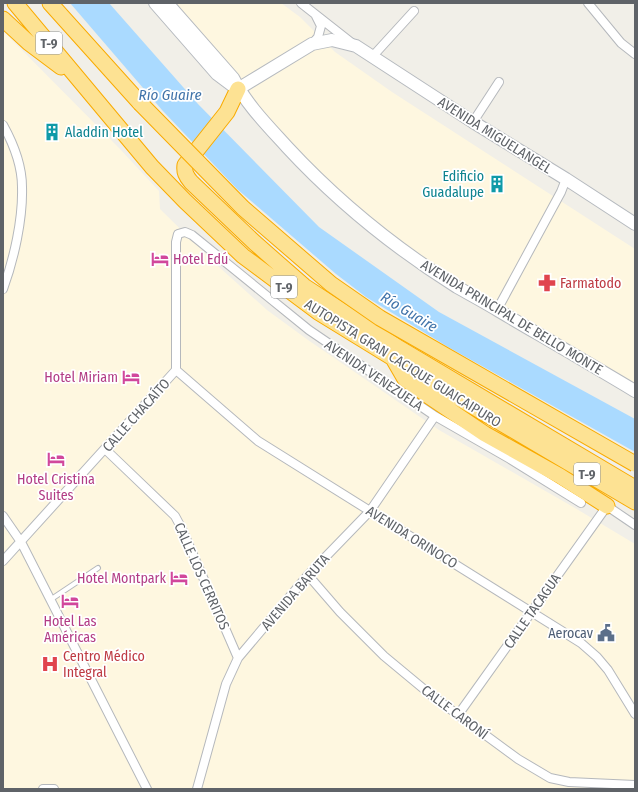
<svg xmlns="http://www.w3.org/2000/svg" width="638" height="792" viewBox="0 0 638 792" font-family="'Fira Sans Condensed',sans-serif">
	<rect width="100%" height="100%" fill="#f1efe8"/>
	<path fill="#fef7e0" d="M167 3H281L300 17 335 52 392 92 635 249V389L460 289 324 184Z
		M3 31 120 149 159 191 160 209 219 267 267 310 308 340 439 430 575 508 635 544V789H3Z"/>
	<path fill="#aadaff" d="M70 3H109L198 104 319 227 439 312 635 419V452L448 347 366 297 336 274 237 189 162 110Z"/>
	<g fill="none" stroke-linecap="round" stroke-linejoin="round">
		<g stroke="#b5b8bc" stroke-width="6">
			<path id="lane" d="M50 600 98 568"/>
		</g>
		<g stroke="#b5b8bc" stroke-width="10">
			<path id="street" d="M301 3 353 44
				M588 3 621 43 635 54
				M312 44 318 37 321 26 316 16
				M372 57 414 11
				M473 122 499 82
				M3 125C13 143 22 166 22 187 23 219 14 259 3 289
				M497 310 561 192 566 179
				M176 370 258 441 581 643 597 657 608 670 635 714
				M105 449 175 516 182 529 238 658
				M3 516 21 542 147 789
				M3 561 176 370V242L178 234 185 232 192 235 309 330 435 416 510 459 581 503
				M308 575 340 612 384 656 431 695 518 759 550 778 569 782 635 785
				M458 715 607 506 635 525
				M43 789H54
				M197 789 226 684 238 658 308 575 370 511 435 416"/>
		</g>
		<g stroke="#b6babf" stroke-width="14">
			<path id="secondary" d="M155 3 217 74 233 86
				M167 3 233 78C246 104 268 126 287 147 337 201 395 248 457 287 471 295 486 303 499 311 545 338 590 364 635 391
				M238 89 312 44 332 40 356 46 473 122 566 179 635 224"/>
		</g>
		<g stroke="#f9ab00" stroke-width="17">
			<path id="highway" d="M15 3 152 167 185 201 243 256 318 312 445 390 635 502
				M50 3 140 103
				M3 19 29 43 61 67
				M238 89 227 112 185 165C184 172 186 176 191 182L255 243 304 286 399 348 635 488
				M394 360 405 379 427 395 485 434 560 476 607 506"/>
		</g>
		<use href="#lane" stroke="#fff" stroke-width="4"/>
		<use href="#street" stroke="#fff" stroke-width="8"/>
		<use href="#secondary" stroke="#fff" stroke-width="12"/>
		<use href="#highway" stroke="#fde293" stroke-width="15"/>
		<g stroke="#f9ab00" stroke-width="17" stroke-linecap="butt">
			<path id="highway-bridge" d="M140 103 243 208 331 284 380 318 635 464"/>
		</g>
		<use href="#highway-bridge" stroke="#fde293" stroke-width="15"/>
	</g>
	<defs>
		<g id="building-bare" transform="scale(1.38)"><path d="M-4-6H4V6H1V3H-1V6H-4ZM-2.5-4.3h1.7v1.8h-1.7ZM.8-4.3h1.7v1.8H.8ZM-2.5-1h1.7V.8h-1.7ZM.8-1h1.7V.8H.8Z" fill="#0f9aa8" stroke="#fff" stroke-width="2.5" paint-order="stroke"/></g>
		<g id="hotel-bare" transform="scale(1.38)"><path d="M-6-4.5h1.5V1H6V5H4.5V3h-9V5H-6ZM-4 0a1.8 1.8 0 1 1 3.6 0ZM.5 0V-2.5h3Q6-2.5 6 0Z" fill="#d1479c" stroke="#fff" stroke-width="2.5" paint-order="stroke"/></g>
		<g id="pharmacy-bare" transform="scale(1.38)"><path d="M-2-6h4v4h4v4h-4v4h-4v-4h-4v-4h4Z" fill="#e0444e" stroke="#fff" stroke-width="2.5" paint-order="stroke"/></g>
		<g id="civic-bare" transform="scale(1.38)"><path d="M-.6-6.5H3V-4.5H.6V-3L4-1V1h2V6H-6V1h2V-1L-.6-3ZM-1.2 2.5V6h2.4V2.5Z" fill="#5c6f8a" stroke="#fff" stroke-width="2.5" paint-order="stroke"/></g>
		<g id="hospital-bare" transform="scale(1.38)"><path d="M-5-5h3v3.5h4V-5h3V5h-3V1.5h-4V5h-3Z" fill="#e0444e" stroke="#fff" stroke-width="2.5" paint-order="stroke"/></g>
	</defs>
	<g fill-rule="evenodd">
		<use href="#building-bare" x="52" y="132"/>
		<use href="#building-bare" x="497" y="184"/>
		<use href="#hotel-bare" x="160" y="259"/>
		<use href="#pharmacy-bare" x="547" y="283"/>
		<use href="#hotel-bare" x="131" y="377"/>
		<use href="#hotel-bare" x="56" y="459"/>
		<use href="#hotel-bare" x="179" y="578"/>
		<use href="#hotel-bare" x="70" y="601"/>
		<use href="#civic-bare" x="606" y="633"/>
		<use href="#hospital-bare" x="50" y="664"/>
	</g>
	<g text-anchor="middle" stroke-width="3.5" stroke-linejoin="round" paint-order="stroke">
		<g fill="#fff" stroke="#8f9295" stroke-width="1">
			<rect x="36" y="32" width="26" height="22" rx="3"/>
			<rect x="271" y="276" width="26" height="22" rx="3"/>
			<rect x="574" y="463" width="26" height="22" rx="3"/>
		</g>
		<g font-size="13" font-weight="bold" fill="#5f6368">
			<text x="49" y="48">T-9</text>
			<text x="284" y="292">T-9</text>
			<text x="587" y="479">T-9</text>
		</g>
		<g font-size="14" fill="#0d838f" stroke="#fff" text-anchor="start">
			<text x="65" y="137">Aladdin Hotel</text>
			<text x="484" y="181" text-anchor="end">Edificio<tspan x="484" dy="16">Guadalupe</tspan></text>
		</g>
		<g font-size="14" fill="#5f6368" stroke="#fff">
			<text transform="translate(495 135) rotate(32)" y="5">AVENIDA MIGUELANGEL</text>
			<text transform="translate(512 317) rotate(31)" y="5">AVENIDA PRINCIPAL DE BELLO MONTE</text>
			<text transform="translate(403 363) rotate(32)" y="5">AUTOPISTA GRAN CACIQUE GUAICAIPURO</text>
			<text transform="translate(374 375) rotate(34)" y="5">AVENIDA VENEZUELA</text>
			<text transform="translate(136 415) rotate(-48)" y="5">CALLE CHACAÍTO</text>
			<text transform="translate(412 537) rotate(32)" y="5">AVENIDA ORINOCO</text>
			<text transform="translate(202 576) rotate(66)" y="5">CALLE LOS CERRITOS</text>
			<text transform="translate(295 592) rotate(-49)" y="5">AVENIDA BARUTA</text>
			<text transform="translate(532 611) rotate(-55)" y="5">CALLE TACAGUA</text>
			<text transform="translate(455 712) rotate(37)" y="5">CALLE CARONÍ</text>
		</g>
		<g font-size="14" fill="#b23c85" stroke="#fff" text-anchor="end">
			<text x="173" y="264" text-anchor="start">Hotel Edú</text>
			<text x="118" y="382">Hotel Miriam</text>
			<text x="56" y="484" text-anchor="middle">Hotel Cristina<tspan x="56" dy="16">Suites</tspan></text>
			<text x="166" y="583">Hotel Montpark</text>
			<text x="70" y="626" text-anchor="middle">Hotel Las<tspan x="70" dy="16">Américas</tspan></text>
		</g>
		<g font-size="14" fill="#be3a42" stroke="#fff" text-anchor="start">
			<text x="560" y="288">Farmatodo</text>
			<text x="63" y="661">Centro Médico<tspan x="63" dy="16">Integral</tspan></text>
		</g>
		<g font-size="14" fill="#4e5e75" stroke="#fff" text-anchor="end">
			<text x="593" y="638">Aerocav</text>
		</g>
		<g font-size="15" font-style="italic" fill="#4174aa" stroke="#fff">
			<text x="170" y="100">Río Guaire</text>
			<text transform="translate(409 312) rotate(31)" y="5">Río Guaire</text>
		</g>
	</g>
	<rect width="638" height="792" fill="none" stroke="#5f6368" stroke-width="8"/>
</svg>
